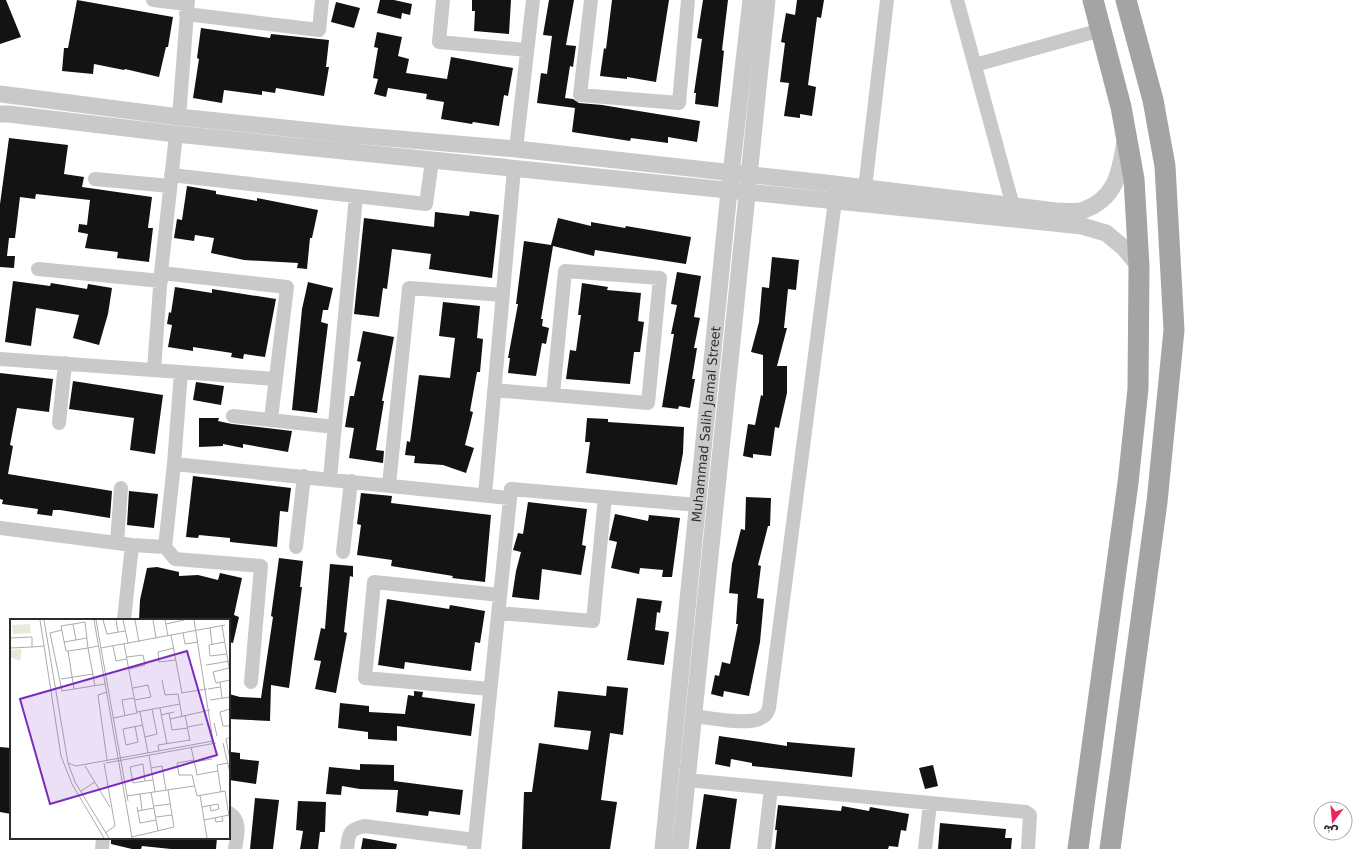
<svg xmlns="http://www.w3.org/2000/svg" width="1361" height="849" viewBox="0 0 1361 849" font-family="'DejaVu Sans',Vazirmatn,sans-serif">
	<rect width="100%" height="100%" fill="#fff"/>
	<path fill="#131313" d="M0 0H6L21 37 0 44Z
		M77 0 173 17 168 47H166L159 77 125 69 124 70 94 64 93 74 62 71 64 48H68Z
		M380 0H394L412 4 410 15 402 13 401 19 377 13Z
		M472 0H511L509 34 474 31 475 11H472Z
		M549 0H574L566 45 576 46 573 67 570 66 565 98 573 99 579 103 602 105 700 121 697 142 668 137V143L631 138 630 141 572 132 575 108 537 103 541 73 547 74 552 36 543 35Z
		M612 0H669L656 82 627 77V79L600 76 604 48 606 49Z
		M703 0H728L722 50 724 51 718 107 695 104 696 93H694L702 39 697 38Z
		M797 0H824L821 18 817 17 808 85 816 87 812 116 800 114V118L784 116 789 83 780 82 785 43 781 42 786 13 795 15Z
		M336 2 360 8 354 28 331 22Z
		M201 28 270 38 271 34 329 40 326 67H329L324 96 276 88 275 93 262 91V95L224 90 222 103 193 98 199 59 197 58Z
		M377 32 402 37 398 56 409 59 406 73 447 79 451 57 513 68 508 96 504 95 499 126 473 122 472 124 441 119 444 102 426 99 427 94 388 88 386 97 374 94 378 79 373 78 378 48 374 47Z
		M9 138 68 145 64 174 84 177 82 187 152 197 148 228H153L149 262 117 258 118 252 85 248 88 234 78 232 79 224 87 225 90 200 36 194 35 199 20 197 15 238H9L7 256H15L14 268 0 267V204Z
		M187 186 216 191V194L257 201V198L318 210 312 238H310L307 269 297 268 298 263 244 260 211 253 214 238 195 235 194 241 174 238 177 219 182 220Z
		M470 211 499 215 492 278 429 269 431 254 392 249 387 289 383 288 379 317 354 314 364 218 434 227 435 212 469 216Z
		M558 218 591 226V222L625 228 626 226 691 237 686 264 595 250 594 256 553 246 541 319H543L542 326 549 328 546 344 542 343 536 376 508 373 510 358H508L518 304H516L524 241 551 245Z
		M772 257 799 260 796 290 788 289 784 328H787L777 366H787V393L779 428 775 427 771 456 753 454V458L743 456 748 424 755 425 761 395 763 396V355L751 352 759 322 762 287 769 288Z
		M677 272 701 276 694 317 700 318 694 348H697L692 379H695L690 408 679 406 678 409 662 407 674 334H671L677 305 671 304Z
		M13 281 50 286 51 283 87 289 88 284 112 288 108 314 99 345 73 338 79 315 36 308 31 346 5 342Z
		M308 282 333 288 328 310H323L321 322 328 324 317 413 292 410 302 309Z
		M582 283 608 287 607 290 641 293 638 321 644 322 640 352H634L630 384 566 379 570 350 576 351 581 315H578Z
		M175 287 212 293V289L276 299 265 357 244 354 243 359 231 357 232 353 193 347V351L168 347 172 325 167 324 169 312 171 313Z
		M443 302 480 306 477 338 483 339 480 372H477L470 411 473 412 465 445 474 448 466 473 443 465 414 463 415 456 405 455 407 441 410 442 419 375 450 378 455 338 439 336Z
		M363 331 394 337 382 401H384L376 450 384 451 383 463 349 458 354 428 345 427 350 396H354L361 362 357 361Z
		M0 373 53 379 49 412 17 408 10 445 13 446 8 474 112 491 110 518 60 510H53L52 516 37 514 38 509 2 504 3 500 0 499Z
		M73 381 163 395 155 454 130 450 134 418 69 409Z
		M196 382 224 386 221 405 193 400Z
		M199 418H219L218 421 232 424 292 431 288 452 243 444V448L223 444V446L199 447Z
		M587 418 608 419V422L684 427 683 453 677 485 586 473 590 442H585Z
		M193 476 291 488 288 512 280 511 277 547 230 542V538L199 535 198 538 186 537Z
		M129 491 158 494 154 528 127 525Z
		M361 493 392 496 391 503 491 515 485 582 452 578 453 576 391 566 392 560 357 555 361 525 357 524Z
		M746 497 771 498 770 526H768L758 565 761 566 757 598 764 599 760 642 749 696 724 691 723 697 711 694 715 675 719 676 722 662 730 664 738 624H736L738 594 729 593 732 564 741 529 745 530Z
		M528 502 587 509 582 545 586 546 581 575 542 569 539 600 512 597 516 571 521 552 513 550 518 533 523 534Z
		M615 514 648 521 649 515 680 518 672 577H662L663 570 640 568 639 574 611 568 617 542 609 540Z
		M279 558 303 561 300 587H302L289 688 271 685 270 721 229 719V694L240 697 261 698 273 617 271 616Z
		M330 564 353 566V577L350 576 344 632 347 633 336 693 315 689 321 661 314 660 321 628 325 629Z
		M157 567 179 572V576L198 575 218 580 220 573 242 578 234 615 239 617 233 643 229 642V620H139L140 600 147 568Z
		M637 598 662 601 660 613 657 612 655 630 669 632 664 665 627 660Z
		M387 599 449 609 450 605 485 611 480 643 475 642 471 671 405 662 404 669 378 665Z
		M607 686 628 688 623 735 610 733 601 800 617 802 610 849H522L524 792H532L539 743 588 750 591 731 554 727 558 691 606 696Z
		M414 691 423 692 422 697 475 704 471 736 397 726V741L368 739V732L338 728 340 703 369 706V712L405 714 408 695 414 696Z
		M719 736 787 746V742L855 748 852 777 752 766V763L731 759 730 767 715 764Z
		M0 747 11 748V814L0 812Z
		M231 752 240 753V759L259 761 256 784 229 780Z
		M360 764 394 765V781L463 790 460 815 429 811 428 816 396 812 398 790 360 789 342 786 341 795 326 794 329 767 360 770Z
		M933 765 938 786 925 789 919 768Z
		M704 794 737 799 730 849H696Z
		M255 798 279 800 273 849H250Z
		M298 801 326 802 325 832H320L318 849H300L303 831 296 830Z
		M778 805 841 811 842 806 869 811 870 807 909 814 906 831 901 830 898 847 889 846 888 849H775L777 830H775Z
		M940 823 1006 829 1005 838H1012L1011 849H938Z
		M111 838H217L216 849H171L142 846 141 849H132L111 844Z
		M363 838 397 844 396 849H361Z"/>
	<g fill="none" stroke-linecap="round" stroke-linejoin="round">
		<path stroke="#c9c9c9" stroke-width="14" d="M153 0 187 4
			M443 0 439 42 527 50
			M591 0 580 95 679 103 688 0
			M957 0 1013 206
			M186 14 319 30 322 0
			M975 65 1101 30
			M179 117 188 0
			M516 149 533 0
			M171 175 426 204 432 161
			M95 179 170 186
			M865 188 887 0
			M38 269 161 281
			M161 273 287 287 271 419
			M0 359 276 379
			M154 370 161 273 176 134
			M181 372 174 464 165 547 175 559 261 566 251 682
			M494 390 648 403 660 278 565 271 553 395
			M233 416 335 427
			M59 423 65 363
			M174 464 509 498
			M330 479 356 196
			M389 485 409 288 503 295
			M485 495 514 169
			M0 528 132 545 165 547
			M117 543 121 488
			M296 547 304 476
			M343 552 351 481
			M498 613 593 621 605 497
			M124 620 132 545
			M490 689 365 678 374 582 500 595
			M694 716C709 718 753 727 764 716 766 715 768 711 769 708L835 201
			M687 780 1026 812 1030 815 1028 849
			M229 813C242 821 237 836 235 849
			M102 849 103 838
			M347 849C349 834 348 830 364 826L475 840
			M474 849 511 489 698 505
			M764 849 771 788
			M925 849 930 803"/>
		<g stroke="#c9c9c9" stroke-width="17">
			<path d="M0 94 179 117 352 135 516 149 826 183 1056 211C1065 211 1076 213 1084 210 1117 198 1120 171 1125 141"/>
			<path d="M0 114H9L176 134 1082 226 1106 233 1124 248 1139 266"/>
			<path id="s1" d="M663 849 729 191 751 0"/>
			<path d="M680 849 767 0"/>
		</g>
		<path stroke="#a4a4a4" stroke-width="21" d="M1078 849 1128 483 1138 389 1139 266 1134 179 1121 107 1093 0
			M1110 849 1157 502 1174 330 1165 166 1153 100 1126 0"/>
	</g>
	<g text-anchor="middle" stroke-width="4" stroke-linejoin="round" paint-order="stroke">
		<g font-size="13" fill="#2c2c2c" stroke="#fff">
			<text dy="5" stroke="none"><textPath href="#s1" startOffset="427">Muhammad Salih Jamal Street</textPath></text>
		</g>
	</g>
	<g transform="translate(10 619)">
		<rect width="220" height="220" fill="#fff"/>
		<path d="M20 5 21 14 3 15 2 6Z" fill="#e6ebd8"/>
		<path d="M12 30 10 42 0 38V31Z" fill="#e6ebd8"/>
		<path fill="none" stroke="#ababab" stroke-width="1" d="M30 1 51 137 62 165 94 219M34 1 58 144 65 163 99 219M84 1 122 219M86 1 118 182M93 1 97 15 115 12M106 1 108 13M113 1 118 24M125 1 129 23M143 1 146 19M155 1 158 17M63 5 66 21M156 5 174 1M212 7 220 54M200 9 202 25M52 11 40 14 52 72 95 65M173 14 175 25 188 23M161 16 172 74M0 19 22 18V28L0 29M54 23 77 19M214 23 199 26 200 37 217 35M103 27 106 42 117 40M22 28 34 27M91 29 215 6M164 29 148 33 149 43 166 41M58 32 64 70M117 38 133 36 135 46 119 50M196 46 220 42M219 49 203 53 206 64 220 61M51 60 83 55M152 61 155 76 168 75 172 97M210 63 212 79M85 67 78 29 75 3 51 7 56 32H58L78 29 88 27M123 69 138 66 141 78 125 81M198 70 210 68M97 73 88 76 97 141M171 74 197 70M200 81 220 78M150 89 157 125M220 90 210 93 213 107H220M127 93 170 85M130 93 138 134M159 94 162 111 178 109M151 96 164 93M175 96 180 122M115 97 112 81 124 79M104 99 127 94 114 25M160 100 200 91M204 104 207 117M125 107 128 123 116 126 113 110 133 106M178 108 193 105M135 118 147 115 142 90M220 118 216 120 220 141M213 124 220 154M181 128 187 155M149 132 148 126 180 121M184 141 167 144 169 156H182L187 177 215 172 220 203M184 143 202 140M58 144 66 147 203 122 184 1M94 144 105 207 95 214M96 144 206 124M75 147 100 188M141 149 152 147 156 171M186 156 208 152M143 161 145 173M135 162 133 145 120 148 123 164 135 162 143 161 139 136M71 172 85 163M141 173 148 212M211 173 207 146 218 144M130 175 132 191M190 176 197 219M117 177 184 167M144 187 160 185M127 188 130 204 146 201M192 188 208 185 209 190 201 192 200 187M128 192 144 189M146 198 162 196M205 199 206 203 213 202 212 197M194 201 219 196M122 218 164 208 158 171"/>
		<path fill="#7b2cbf" fill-opacity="0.15" stroke="#7b2cbf" stroke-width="2" d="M177 32 207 136 40 185 10 80Z"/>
		<rect width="220" height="220" fill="none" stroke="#2c2c2c" stroke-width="2"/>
	</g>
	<g transform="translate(1333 821) rotate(196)"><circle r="19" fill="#ffffff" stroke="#ababab"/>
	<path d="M0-3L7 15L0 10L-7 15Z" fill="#ef2259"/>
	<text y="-6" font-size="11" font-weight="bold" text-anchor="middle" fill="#2c2c2c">ش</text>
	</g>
</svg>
